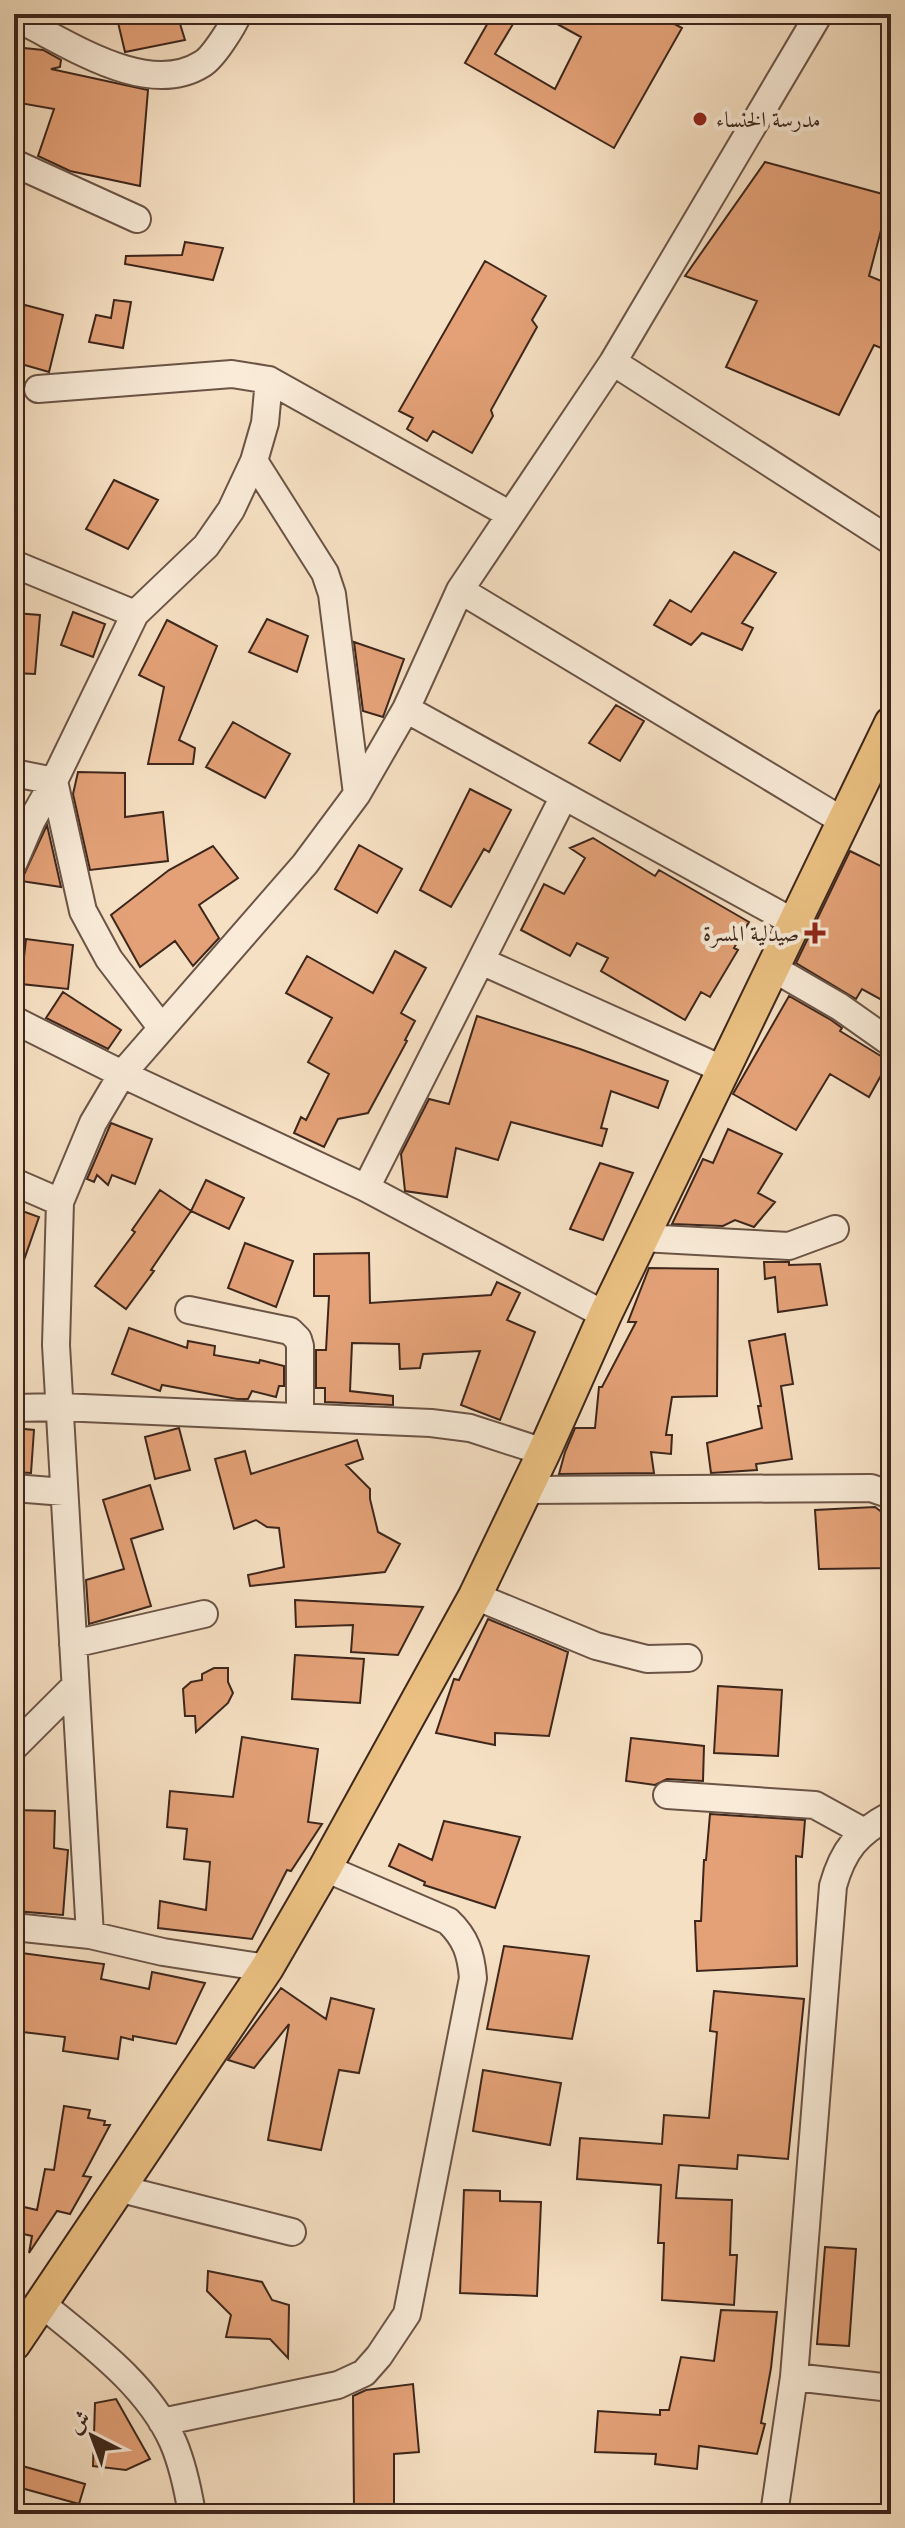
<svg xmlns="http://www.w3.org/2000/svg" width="905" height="2528" viewBox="0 0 905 2528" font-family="'Old Standard TT',Amiri,serif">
	<rect width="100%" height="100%" fill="#f6e0c3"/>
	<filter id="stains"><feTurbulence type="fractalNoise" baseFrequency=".0025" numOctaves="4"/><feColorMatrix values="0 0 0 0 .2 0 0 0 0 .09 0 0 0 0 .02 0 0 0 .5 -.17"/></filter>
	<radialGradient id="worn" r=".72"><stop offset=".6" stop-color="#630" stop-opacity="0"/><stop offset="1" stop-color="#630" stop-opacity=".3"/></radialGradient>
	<path fill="#e4a177" stroke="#3d261c" stroke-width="2" d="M116 14H177L185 40 125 52Z
		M493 14H519L495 54 555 89 581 37 539 14H656L682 28 614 148 465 63Z
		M14 47 43 50 61 60 60 67 51 69 148 90 140 186 70 171 38 156 54 109 14 102Z
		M765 162 890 196 869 276 891 285V352L874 345 839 415 726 367 757 301 685 276Z
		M185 242 223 248 213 280 125 264 126 256 182 255Z
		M485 261 546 296 532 320 537 327 491 410 493 416 472 453 433 431 427 441 407 429 413 418 399 411Z
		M114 300 131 302 123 348 89 342 96 315 111 318Z
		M25 305 63 315 49 372 14 362V333Z
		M114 480 158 500 128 549 86 529Z
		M734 552 776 573 742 623 753 628 742 650 702 633 691 645 654 625 670 600 691 612Z
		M73 612 105 624 93 657 61 645Z
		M14 613 40 615 35 674 14 673Z
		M267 619 308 636 297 672 249 652Z
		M167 620 217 646 179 740 195 748 193 764H148L164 687 139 675Z
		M354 642 404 659 383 717 363 711Z
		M616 705 644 721 620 761 589 743Z
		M233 722 290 754 265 798 206 767Z
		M78 772 125 773V817L163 812 168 861 90 870 73 794Z
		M470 789 511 810 489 852 484 849 451 907 420 890Z
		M47 825 61 887 21 881Z
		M593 838 655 876 659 870 749 922 734 948 738 950 710 997 701 992 685 1020 601 971 608 958 577 943 570 956 521 930 544 884 564 894 585 858 570 848Z
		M359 845 402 869 377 913 335 889Z
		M213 846 238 878 199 905 219 938 193 966 175 941 140 967 111 915 169 870Z
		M850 851 891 871V1005L862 989 856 999 796 963Z
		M26 939 73 945 68 989 21 984Z
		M395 951 426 968 401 1013 415 1021 405 1040 407 1041 368 1113 338 1119 324 1147 294 1133 301 1117 306 1120 329 1074 308 1062 332 1018 286 993 307 956 373 993Z
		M63 992 121 1030 108 1049 46 1018Z
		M789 996 831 1020 842 1028 840 1031 889 1061 869 1097 830 1074 796 1130 733 1094Z
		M477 1016 580 1049 668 1081 658 1108 611 1091 601 1128 607 1129 602 1146 511 1122 498 1160 456 1148 447 1197 405 1191 401 1154 429 1099 449 1104Z
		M111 1123 152 1139 135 1184 112 1175 108 1185 97 1175 94 1182 87 1179Z
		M728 1129 782 1154 758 1193 775 1202 754 1227 735 1220 723 1226 672 1224 703 1159 713 1163Z
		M600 1163 633 1173 603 1240 570 1229Z
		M206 1180 244 1198 229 1229 191 1211Z
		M160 1190 191 1211 151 1270 154 1271 126 1309 95 1286 135 1232 132 1230Z
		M14 1208 39 1217 17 1280H14Z
		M245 1243 293 1261 276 1307 228 1288Z
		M369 1253 370 1303 491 1295 497 1282 520 1293 507 1320 535 1332 500 1420 461 1405 480 1351 423 1354 420 1368 400 1369 399 1344 352 1343 350 1391 393 1396V1405L325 1402V1388H316V1350H326L329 1296H314V1254Z
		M764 1262H789V1265L820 1264 827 1305 778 1312 775 1277 765 1279Z
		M649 1268 718 1269 717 1396 672 1397 666 1435H672L671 1454 651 1452 654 1473 559 1474 565 1452 575 1428H595L599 1387H602L636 1322H628Z
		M129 1328 187 1348 188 1341 215 1346 214 1355 259 1363 260 1360 284 1366V1386H279L276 1397 252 1391 248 1399H237L162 1385 160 1391 112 1374Z
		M785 1334 793 1384 781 1386 792 1459 756 1464 757 1470 711 1473 707 1443 762 1428 758 1406H761L749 1341Z
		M14 1428 34 1430 31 1473 14 1472Z
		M179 1428 190 1470 155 1479 145 1437Z
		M357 1440 363 1459 346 1465 370 1489V1499L378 1532 400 1544 385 1572 250 1586 248 1575 284 1567 279 1528 267 1527 256 1520 234 1529 215 1459 245 1451 251 1474Z
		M150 1485 163 1529 131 1539 151 1606 89 1624 86 1580 124 1569 103 1500Z
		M875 1507 891 1519V1568L819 1569 815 1510Z
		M295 1600 423 1607 398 1655 351 1652 353 1625 296 1627Z
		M488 1619 568 1652 549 1736 495 1733V1745L436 1733 454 1679 459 1680Z
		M295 1655 364 1659 360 1703 292 1699Z
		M214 1668H228V1682L233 1693 228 1703 196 1732 195 1716H185L183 1689 191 1682 202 1680V1674Z
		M718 1686 782 1690 778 1756 714 1753Z
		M242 1737 318 1749 308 1822 322 1824 291 1871 287 1870 252 1939 158 1928 160 1901 206 1910 210 1862 184 1859 187 1829 167 1827 170 1791 233 1797Z
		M631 1738 704 1746 703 1781 667 1779 655 1785 626 1781Z
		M14 1810 55 1811 54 1848 68 1850 63 1915 15 1911 17 1885H14Z
		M710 1814 805 1820 802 1857 796 1856 797 1966 697 1971 695 1921H701L704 1860H706Z
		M444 1821 520 1837 495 1908 424 1885 425 1882 389 1866 399 1844 432 1860Z
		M504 1946 589 1956 572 2039 487 2029Z
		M14 1952 104 1964 101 1979 149 1989 152 1972 205 1983 176 2044 133 2036V2040L121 2037 118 2059 63 2051 65 2037 14 2031Z
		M281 1988 326 2019 331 1998 374 2009 359 2073 339 2070 321 2150 268 2140 289 2024 254 2068 228 2060Z
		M714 1991 804 1999 788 2159 738 2155 737 2169 679 2165 676 2198 732 2200 730 2255H737L734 2305 662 2300 664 2243H658L661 2185 577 2179 580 2138 662 2144 664 2115 709 2118 717 2032 710 2031Z
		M483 2070 561 2083 550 2145 473 2131Z
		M64 2106 90 2110 88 2118 105 2121 104 2125H110L83 2176 91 2177 70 2214 57 2211 29 2253 32 2236 19 2233 24 2207 37 2210 45 2169 54 2170Z
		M464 2190 500 2191V2201L541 2202 537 2296 460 2293Z
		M825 2247 856 2249 849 2346 817 2344Z
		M208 2271 262 2282 272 2300 289 2305 288 2358 270 2339 226 2337 231 2315 207 2291Z
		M721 2310 777 2312 771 2368 761 2423 765 2424 757 2454 699 2446 697 2469 655 2464 656 2454 595 2452 598 2411 660 2415V2410H669L681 2357 714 2361Z
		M413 2384 419 2452 394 2454V2511H354L353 2396 366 2390Z
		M116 2399 150 2459 126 2470 93 2466 95 2403Z
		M19 2465 85 2484 79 2504 14 2486Z"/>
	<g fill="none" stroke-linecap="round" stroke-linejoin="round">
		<g stroke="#6b5446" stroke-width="30">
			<path id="minor" d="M28 24C75 48 150 97 202 64 213 58 233 26 238 14
				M14 163 137 219
				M613 362 891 541
				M38 389 232 374 269 380 509 514
				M254 461 325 573 332 594 357 794
				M14 564 135 614
				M460 590 843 821
				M406 709 793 922
				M14 773 54 781 83 911 109 959 161 1027
				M14 862 32 820 54 781 135 614 206 546 231 510 254 461 265 423 269 380
				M481 961 722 1069
				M771 967 840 1007 891 1043
				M14 1020 122 1074 366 1188 605 1315
				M14 1182 60 1202 56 1345 90 1935
				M366 1188 564 796
				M60 1202 93 1123 122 1074 305 864 357 794 406 709 460 590 613 362 819 14
				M642 1238 789 1246 835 1229
				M189 1310 290 1331 298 1339 300 1346V1417
				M14 1408 60 1407 431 1423 470 1428 544 1452
				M14 1488 64 1492
				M526 1490 871 1488 891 1495
				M475 1596 596 1646 647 1659 688 1658
				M73 1644 204 1614
				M14 1747 75 1686
				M667 1795 815 1805 864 1832
				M14 1927 90 1935 163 1952 267 1968
				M117 2188 292 2232
				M42 2304C89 2343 147 2384 173 2442 183 2465 188 2490 192 2514
				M794 2377 891 2388
				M162 2422 338 2385 364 2373 379 2356 407 2314 473 1978C471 1954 466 1938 448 1921L325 1868
				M774 2514 794 2377 833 1886C843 1850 857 1833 891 1815"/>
		</g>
		<g stroke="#3d261c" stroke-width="36">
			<path id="major" d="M14 2344 267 1968 325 1868 475 1596 544 1452 605 1315 891 723"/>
		</g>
		<use href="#minor" stroke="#f9ebd8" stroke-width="26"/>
		<use href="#major" stroke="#ebc082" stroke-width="32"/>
	</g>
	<g fill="#8f2418" stroke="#f9ebd8" stroke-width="3">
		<circle cx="700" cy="119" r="8"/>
		<path d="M811 921h8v8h8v8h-8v8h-8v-8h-8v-8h8z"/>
	</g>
	<g text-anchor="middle" stroke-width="8" stroke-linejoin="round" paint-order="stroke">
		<g font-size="22" fill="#3d261c" stroke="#f9ebd8" text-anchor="start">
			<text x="716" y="127">مدرسة الخنساء</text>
			<text x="799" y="941" text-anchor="end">صيدلية المسرة</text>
		</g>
	</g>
	<rect width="905" height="2528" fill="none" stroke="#f6e0c3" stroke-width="48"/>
	<rect x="16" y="16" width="873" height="2496" fill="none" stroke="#3d261c" stroke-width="4"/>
	<rect x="24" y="24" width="857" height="2480" fill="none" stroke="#3d261c" stroke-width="2"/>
	<g transform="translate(92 2436) rotate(318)" stroke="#f9ebd8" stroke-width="6" paint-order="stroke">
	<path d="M0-6L14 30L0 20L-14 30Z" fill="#3d261c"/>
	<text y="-12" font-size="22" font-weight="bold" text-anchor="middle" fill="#3d261c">ش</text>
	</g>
	<rect width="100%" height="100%" filter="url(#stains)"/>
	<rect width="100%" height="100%" fill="url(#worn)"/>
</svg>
